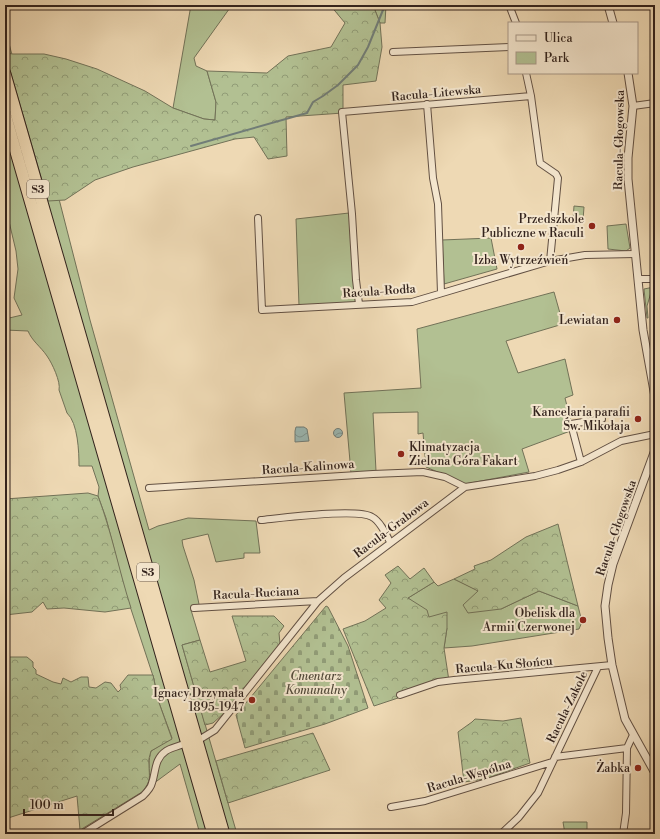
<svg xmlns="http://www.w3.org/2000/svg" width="660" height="839" viewBox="0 0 660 839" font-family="'Libre Bodoni',serif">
	<defs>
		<pattern id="forest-crowns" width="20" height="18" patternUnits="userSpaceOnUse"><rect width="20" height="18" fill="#b2c092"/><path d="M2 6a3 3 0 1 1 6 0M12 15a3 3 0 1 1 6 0" fill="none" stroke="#919c77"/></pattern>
		<pattern id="cemetery-stones" width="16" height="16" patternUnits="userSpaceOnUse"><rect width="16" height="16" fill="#b2c092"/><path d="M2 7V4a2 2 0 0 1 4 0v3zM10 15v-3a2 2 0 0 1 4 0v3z" fill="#919c77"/></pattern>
		<pattern id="water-waves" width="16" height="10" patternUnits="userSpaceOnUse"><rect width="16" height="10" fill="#9bb9b5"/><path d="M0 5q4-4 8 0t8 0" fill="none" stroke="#7f9693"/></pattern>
	</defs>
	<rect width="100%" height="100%" fill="#eed9b4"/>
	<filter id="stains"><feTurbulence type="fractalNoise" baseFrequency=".005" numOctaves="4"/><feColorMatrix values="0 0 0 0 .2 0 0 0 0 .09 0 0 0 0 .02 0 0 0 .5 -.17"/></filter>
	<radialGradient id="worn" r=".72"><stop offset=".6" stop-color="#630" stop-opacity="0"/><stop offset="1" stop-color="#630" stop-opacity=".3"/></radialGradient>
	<path fill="#b2c092" stroke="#727258" d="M191 5H232L194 58 196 66 207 71 216 102 215 120 204 119 173 108Z
		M373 5H386L385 23H380Z
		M5 28 12 55 59 199 90 320 149 530 158 526 188 518 256 521 260 553H244V558L216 562 208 534 182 540 183 546 194 580 200 609 191 610 200 640 182 645 237 834H200L180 764 142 792C152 780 149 777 149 764 149 760 150 755 151 751L172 738 158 700 154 679 125 591 106 518 98 496 99 487 92 466H79C79 452 78 423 67 413L59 390C61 382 52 363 47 356 41 347 32 341 28 331L5 330V319L22 315 14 298 18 269 16 251 7 213 5 211Z
		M574 206 584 207 583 220H573Z
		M349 213 357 302 299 306 296 219Z
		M626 224 630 248 626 251 608 249 607 226Z
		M491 238 497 269 444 284 442 240Z
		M654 287 652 289 647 306 648 318H647L644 289Z
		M554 292 563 324 506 341 518 373 565 359 573 395 565 398 573 430 522 449 529 472 465 484 426 467 423 433 418 434V412L373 413 376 471 351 473 344 393 421 388 417 329Z
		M454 579 479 591 501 609 539 591 578 606 582 622 579 629 472 646 444 648 447 628 429 617 408 598 434 582 438 586Z
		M563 822H587V834H565Z"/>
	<path fill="url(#forest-crowns)" stroke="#727258" d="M330 5H373L380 23 382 47 376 81 343 85V113L286 117 287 156 268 159 254 137 235 139 133 167 95 180 65 200 48 201 5 53 13 54H44L66 59 97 69 145 91 173 108 204 119 215 120 216 102 207 71 267 73 288 56 331 47 345 23Z
		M88 493 98 496C112 533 119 571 131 608L105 612 64 608 47 609 43 602 32 612 5 615V499Z
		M558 524 578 606 539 591 501 609 468 613 463 605 478 591 454 579 475 569 474 566 491 560 526 537Z
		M398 566 410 579 424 568 434 582 408 598 427 610 429 617 447 612V628L444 648 449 681 374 706 343 629 365 621 386 608 379 600 391 583 385 575Z
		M232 616H274L284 626 279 633 280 644 223 714 213 723 205 725 182 645 200 640 210 672 246 661Z
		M5 657H27L33 662V667L36 670V674L53 682 61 684 63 678 71 682 81 677H88L89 687 96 688 105 682 111 683 118 692 121 689 120 685 128 675H153L158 700 172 739 151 751C150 755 148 760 149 764 149 777 152 780 142 792L80 830 77 796 5 819Z
		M521 718 530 763 485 779 464 782 458 732 472 722 475 719 503 721Z
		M313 733 330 770 228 803 216 761Z"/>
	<path fill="url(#cemetery-stones)" stroke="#727258" d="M326 606 328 607 348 646 368 708 325 724 245 748 236 715Z"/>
	<path fill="url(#water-waves)" stroke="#717d78" d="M296 427H304L307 429 309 441 295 442V431Z
		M333.5 433a4.5 4.5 0 1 1 9 0a4.5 4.5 0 1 1-9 0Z"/>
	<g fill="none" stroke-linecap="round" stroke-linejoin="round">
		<path stroke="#717d78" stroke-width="2" d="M191 146 307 113 313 102 323 96 338 85 358 65 368 47 385 5"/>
		<g stroke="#625043" stroke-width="8">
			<path id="minor" d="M509 5 516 23
				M393 52 509 47
				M526 73 531 96 540 163 556 174 558 178 550 261
				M427 104 433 178 438 204 441 293
				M633 106 655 103
				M258 218 262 310 412 302 550 261 585 255 635 254
				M638 279H655
				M359 304 356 280 352 214 342 112 531 96
				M581 462 571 424 602 419
				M149 488 373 474 423 472 445 477 465 487
				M261 520C281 518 358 508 372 517 380 521 386 534 390 542
				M194 608 318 601
				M400 695 438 682 454 680 612 665
				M202 738 215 730 318 601 344 578 465 487 535 476 558 470 581 462 621 441 655 434
				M555 757 627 748
				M391 807 425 801 552 762
				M82 834 143 796C147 792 151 788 152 783 156 772 154 759 166 751 170 748 176 747 181 745
				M501 834 519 817 538 793 598 667
				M623 834 626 813 627 748 633 735"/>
		</g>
		<g stroke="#625043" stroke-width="9">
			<path id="tertiary" d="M608 5 613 23
				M628 73 633 106 628 158V179L643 330 655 397
				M655 450 613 564 608 585 605 606 608 638 612 665 625 719 655 773"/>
		</g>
		<g stroke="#33231d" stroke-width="13">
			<path id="motorway" d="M5 74 224 834
				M5 114 213 834"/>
		</g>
		<use href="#minor" stroke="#f4e6ce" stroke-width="6"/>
		<use href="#tertiary" stroke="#f4e6ce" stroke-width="7"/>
		<use href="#motorway" stroke="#eed9b4" stroke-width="11"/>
	</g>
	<g fill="#8f2418" stroke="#f4e6ce" stroke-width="1.5">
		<circle cx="592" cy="226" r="4"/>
		<circle cx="521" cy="247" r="4"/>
		<circle cx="617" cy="320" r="4"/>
		<circle cx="638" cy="419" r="4"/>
		<circle cx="401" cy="454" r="4"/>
		<circle cx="583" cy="620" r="4"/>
		<circle cx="252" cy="700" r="4"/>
		<circle cx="638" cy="768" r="4"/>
	</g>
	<g text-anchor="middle" stroke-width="4" stroke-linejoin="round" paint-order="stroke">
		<g fill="#f4e6ce" stroke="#6d5e52" stroke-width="1">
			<rect x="27" y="180" width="22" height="18" rx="3"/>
			<rect x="137" y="563" width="22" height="18" rx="3"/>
		</g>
		<g font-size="11" font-weight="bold" fill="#33231d">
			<text x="38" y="193">S3</text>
			<text x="148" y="576">S3</text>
		</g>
		<g font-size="12" fill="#33231d" stroke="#f4e6ce">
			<text transform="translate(436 93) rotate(-5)" y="4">Racula-Litewska</text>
			<text transform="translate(619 140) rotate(-89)" y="4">Racula-Głogowska</text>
			<text transform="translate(379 291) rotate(-4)" y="4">Racula-Rodła</text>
			<text transform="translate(308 467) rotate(-4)" y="4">Racula-Kalinowa</text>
			<text transform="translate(391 528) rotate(-37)" y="4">Racula-Grabowa</text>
			<text transform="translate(616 528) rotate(-71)" y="4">Racula-Głogowska</text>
			<text transform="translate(256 593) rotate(-3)" y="4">Racula-Ruciana</text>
			<text transform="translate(504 665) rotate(-5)" y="4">Racula-Ku Słońcu</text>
			<text transform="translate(567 707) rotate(-64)" y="4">Racula-Zakole</text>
			<text transform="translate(469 776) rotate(-17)" y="4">Racula-Wspólna</text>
		</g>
		<g font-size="12" fill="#33231d" stroke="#f4e6ce" text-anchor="end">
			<text x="584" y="223">Przedszkole<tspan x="584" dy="14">Publiczne w Raculi</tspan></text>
			<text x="521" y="264" text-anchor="middle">Izba Wytrzeźwień</text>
			<text x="609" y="324">Lewiatan</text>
			<text x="630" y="416">Kancelaria parafii<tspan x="630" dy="14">Św. Mikołaja</tspan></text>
			<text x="409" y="451" text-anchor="start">Klimatyzacja<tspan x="409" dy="14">Zielona Góra Fakart</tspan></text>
			<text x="575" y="617">Obelisk dla<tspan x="575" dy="14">Armii Czerwonej</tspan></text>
			<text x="244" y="697">Ignacy Drzymała<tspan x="244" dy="14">1895-1947</tspan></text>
			<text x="630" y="772">Żabka</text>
		</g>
		<g font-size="12" font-style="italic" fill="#534a3a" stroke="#f4e6ce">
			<text x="316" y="680">Cmentarz<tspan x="316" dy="14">Komunalny</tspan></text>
		</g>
	</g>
	<rect width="660" height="839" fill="none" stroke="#eed9b4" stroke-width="20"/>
	<rect x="6" y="6" width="648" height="827" fill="none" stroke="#33231d" stroke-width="2"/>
	<rect x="10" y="10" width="640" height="819" fill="none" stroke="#33231d"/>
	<rect x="508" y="22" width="130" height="52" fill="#f4e6ce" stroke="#a79887"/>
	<rect x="516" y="35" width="20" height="6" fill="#f4e6ce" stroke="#a79887"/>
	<text x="544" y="42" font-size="12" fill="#33231d">Ulica</text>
	<rect x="516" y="52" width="20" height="12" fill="#b2c092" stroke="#a79887"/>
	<text x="544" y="62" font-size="12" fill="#33231d">Park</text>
	<path d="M24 809v6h89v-6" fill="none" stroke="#33231d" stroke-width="2"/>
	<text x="30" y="809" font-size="12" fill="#33231d" stroke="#f4e6ce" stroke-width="3" paint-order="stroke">100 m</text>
	<rect width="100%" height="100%" filter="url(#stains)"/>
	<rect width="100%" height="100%" fill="url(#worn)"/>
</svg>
